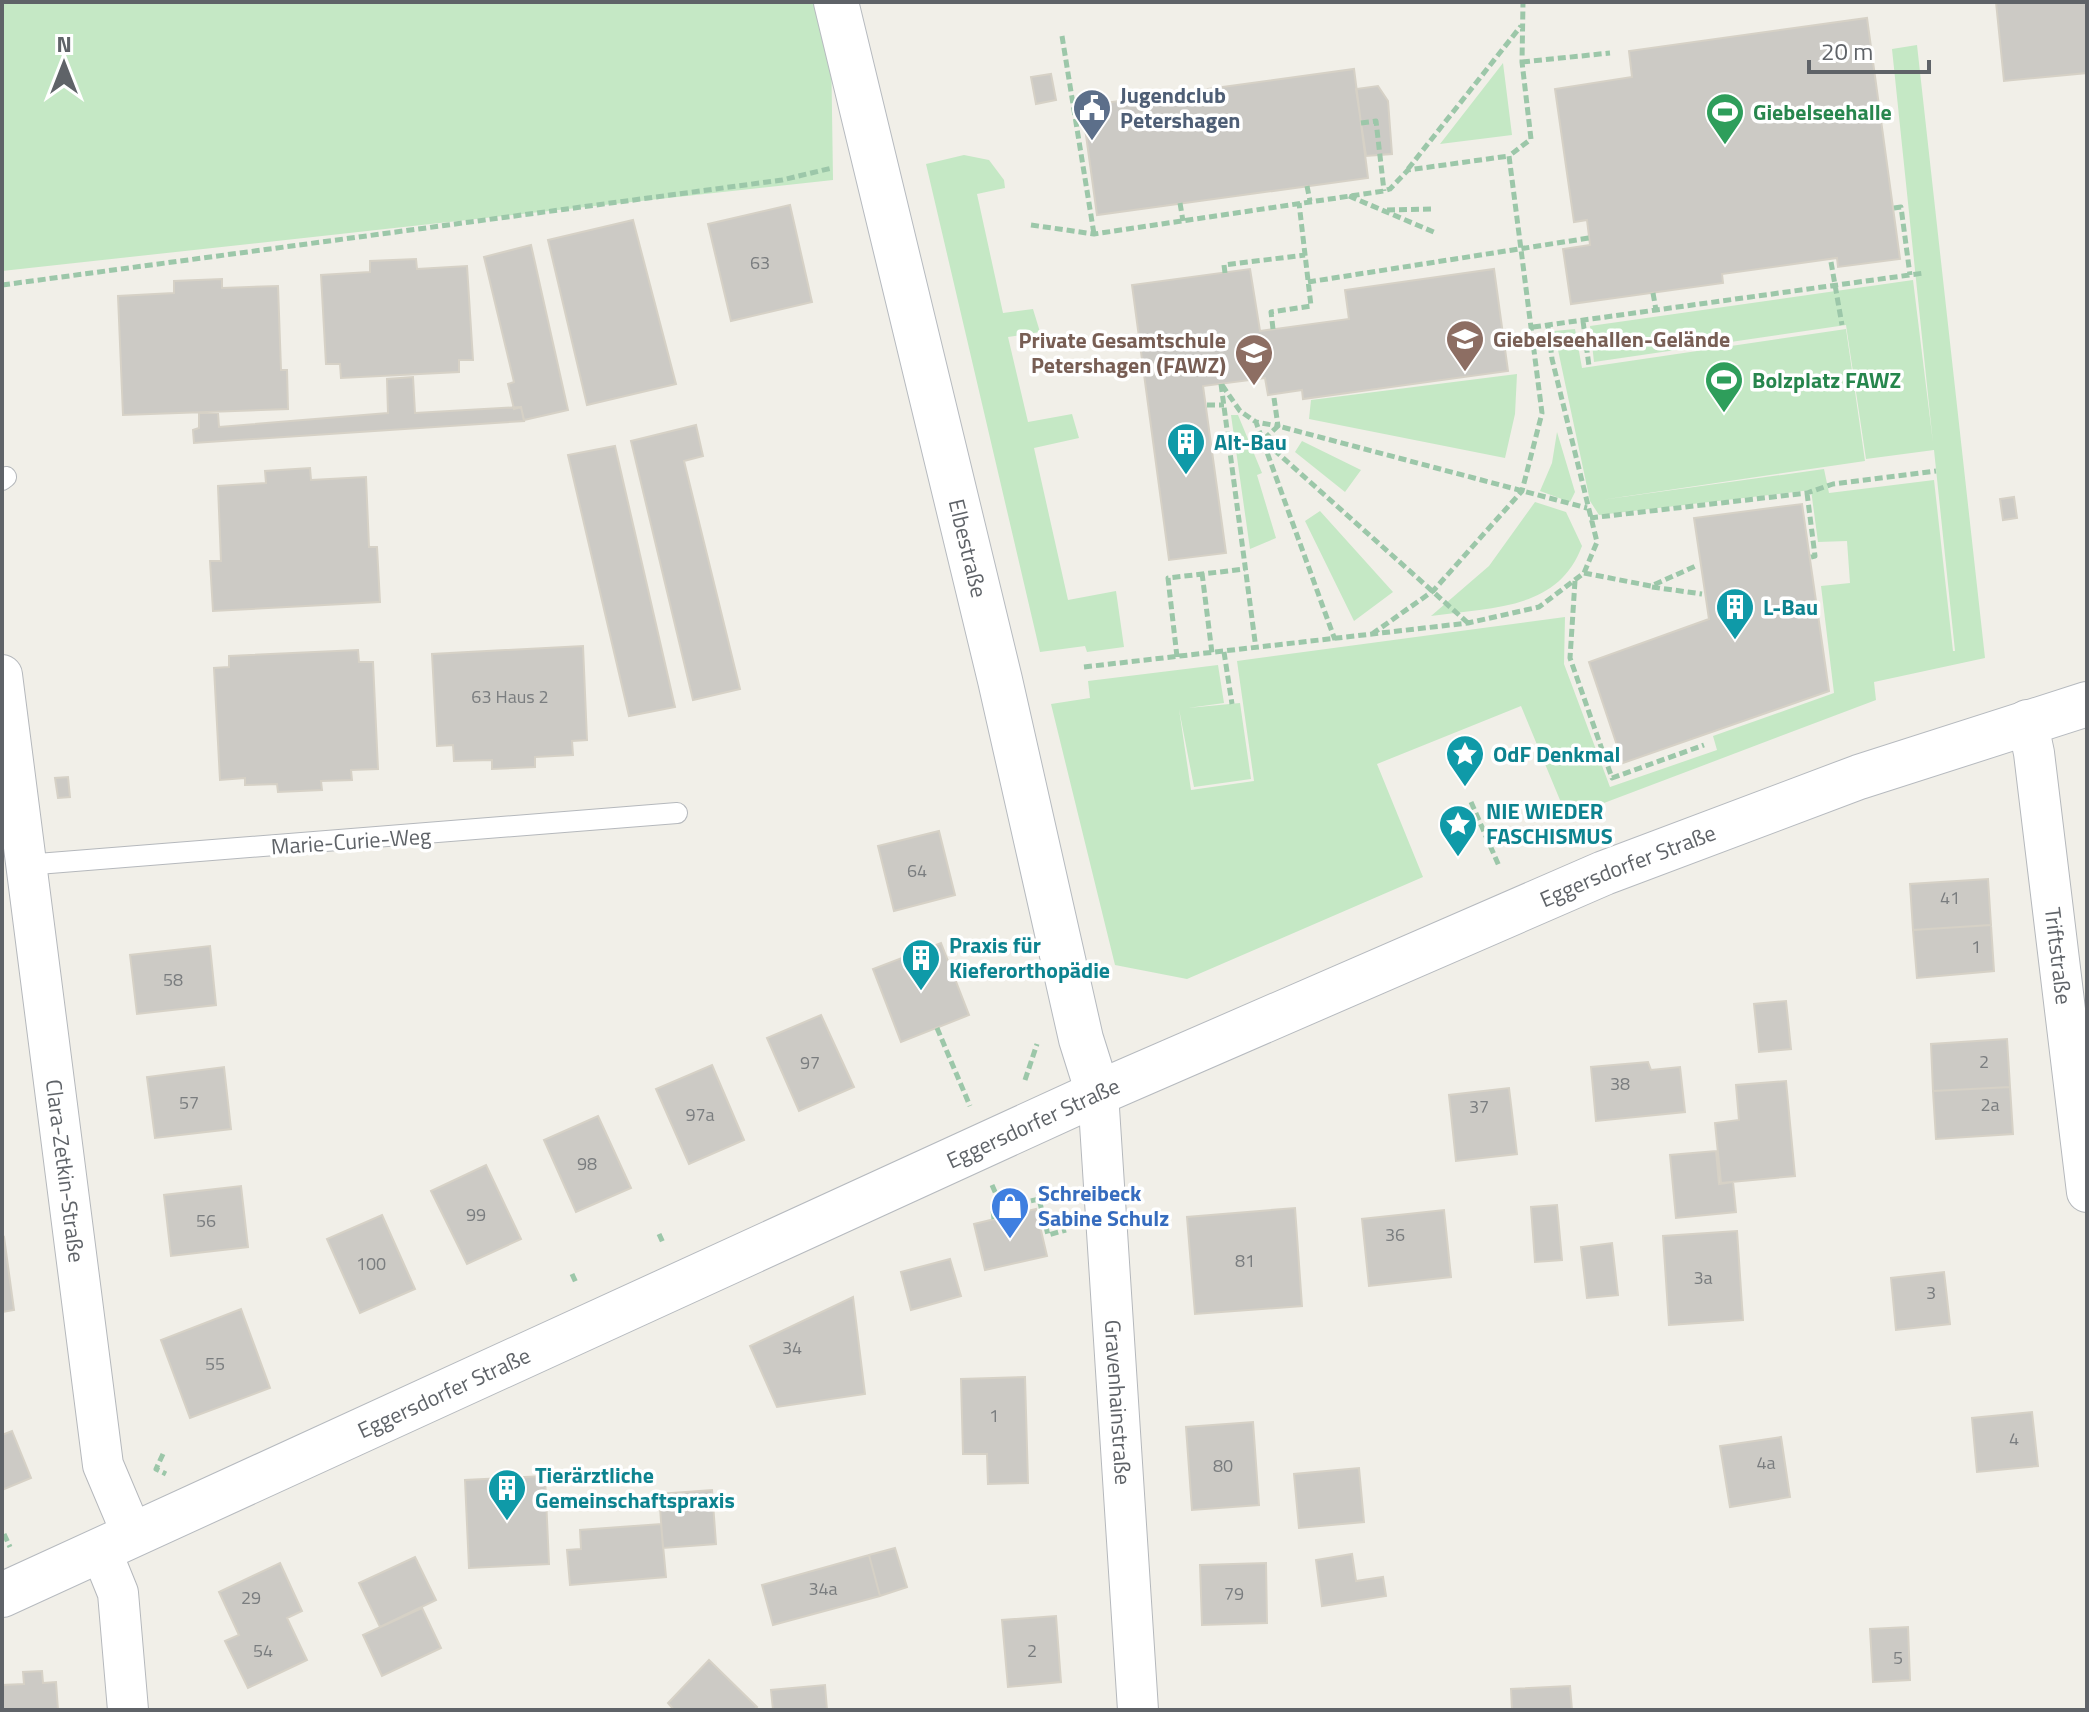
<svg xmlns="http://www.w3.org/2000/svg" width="2089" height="1712" viewBox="0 0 2089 1712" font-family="'Titillium Web',sans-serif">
	<rect width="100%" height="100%" fill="#f1efe8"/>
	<path fill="#c5e8c5" d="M2 2H821L831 42 833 180 2 271Z
		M1917 45 1985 658 1874 682 1876 700 1567 817 1521 706 1377 764 1423 877 1187 979 1115 965 1051 704 1090 698 1088 681 1218 665 1224 703 1188 708 1240 703 1251 779 1194 787 1179 709 1191 790 1254 781 1237 661 1565 617 1564 664 1610 787 1717 750 1713 736 1834 693 1821 586 1850 583 1847 541 1818 542 1811 490 1599 515 1590 501 1554 331 1575 329 1582 368 1846 329 1865 461 1601 500 1824 469 1829 493 1934 480 1953 651H1955L1934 450 1866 459 1846 325 1594 362 1590 326 1913 280 1933 443 1892 49Z
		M1503 63 1512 135 1440 144Z
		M964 155 989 160 1004 180 1005 188 977 194 1003 313 1033 309 1040 332 1008 337 1028 422 1072 414 1079 438 1034 448 1068 600 1116 591 1124 647 1087 652 1085 646 1040 652 926 164Z
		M1517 374 1515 414 1505 458 1309 419 1311 400Z
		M1231 415H1238L1262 473 1257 475 1276 538 1250 549Z
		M1557 432 1575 492 1570 502 1540 491 1552 463Z
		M1302 441 1361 470 1345 492 1295 452Z
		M1535 502 1566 512 1582 546C1558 611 1490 607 1431 616L1489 566Z
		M1320 511 1393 592 1354 621 1305 521Z"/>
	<path fill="#cccac5" stroke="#d6d1c6" stroke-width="2" d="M1996 2H2087V73L2004 81Z
		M1867 18 1900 259 1838 267 1837 258 1722 274 1723 283 1571 304 1563 249 1590 245 1587 220 1574 222 1555 89 1632 77 1629 51Z
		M1354 69 1368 178 1097 215 1082 106Z
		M1051 74 1056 100 1036 104 1031 77Z
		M1378 86 1388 101 1392 154 1366 156 1356 89Z
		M790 205 812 302 731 321 708 224Z
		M633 220 676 384 587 405 548 240Z
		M531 245 568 410 524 420 521 407 514 409 508 384 514 382 484 257Z
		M416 259 417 269 467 266 473 360H459V372L341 378 340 364H326L321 275 370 272V261Z
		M1250 269 1260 331 1349 319 1345 290 1494 269 1508 371 1303 399 1302 390 1268 395 1265 378 1203 386 1226 553 1169 560 1132 285Z
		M222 279V288L278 286 281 370H287L288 409 123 415 118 296 174 293V281Z
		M413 377 415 413 521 407 524 421 194 443 193 430 199 428V413H218L219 427 388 413 387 379Z
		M696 425 703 456 684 461 740 689 693 700 631 441Z
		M615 446 675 707 629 716 568 455Z
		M310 468 311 480 366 477 369 547H377L380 602 213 611 210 561H221L218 486 266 483 265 471Z
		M2014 497 2017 518 2003 520 2000 499Z
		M1802 504 1829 691 1623 763 1589 662 1709 619 1694 518Z
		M583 646 587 740 572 741 573 755 535 757V767L492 769V760L454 761 453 745 437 746 432 654Z
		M358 650 359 662H373L378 769 351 770 352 780 321 781 322 790 278 792 277 784 245 785V778L220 780 214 668 229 667V656Z
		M68 777 70 797 58 798 55 778Z
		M939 831 955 895 894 911 878 846Z
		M1988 879 1991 925 1913 930 1910 884Z
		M1991 925 1994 971 1917 978 1913 930Z
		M941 943 969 1015 901 1042 873 969Z
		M210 946 216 1005 137 1014 130 955Z
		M1786 1001 1791 1049 1759 1052 1754 1004Z
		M821 1015 854 1087 799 1111 767 1038Z
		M2007 1039 2010 1087 1933 1091 1931 1044Z
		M1648 1062 1651 1070 1680 1067 1685 1112 1596 1121 1591 1067Z
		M712 1065 744 1140 689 1164 656 1089Z
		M224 1067 231 1129 155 1138 147 1077Z
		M1786 1081 1795 1176 1721 1183 1715 1123 1739 1120 1736 1085Z
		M2010 1087 2013 1134 1936 1139 1933 1091Z
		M1509 1088 1517 1154 1456 1161 1449 1095Z
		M598 1116 631 1188 576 1212 544 1140Z
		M1716 1151 1719 1184 1733 1182 1736 1212 1676 1218 1670 1155Z
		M486 1165 521 1239 467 1264 431 1191Z
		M241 1186 248 1247 171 1256 164 1195Z
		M1557 1205 1562 1260 1535 1262 1531 1207Z
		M1295 1208 1302 1306 1195 1314 1187 1217Z
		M1036 1209 1047 1256 985 1270 974 1224Z
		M1444 1210 1451 1277 1369 1286 1362 1219Z
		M382 1215 415 1289 360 1313 327 1239Z
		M1737 1231 1743 1320 1669 1325 1663 1236Z
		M4 1237 14 1310 2 1312V1238Z
		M1612 1243 1618 1295 1587 1298 1581 1247Z
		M950 1259 961 1296 911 1310 901 1272Z
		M1944 1272 1950 1324 1896 1330 1891 1278Z
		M853 1297 865 1394 777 1407 750 1346Z
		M241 1309 270 1388 190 1418 161 1340Z
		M1025 1377 1028 1483 988 1484 987 1454H963L961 1379Z
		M2032 1412 2038 1466 1977 1472 1972 1418Z
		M1253 1422 1259 1505 1192 1510 1186 1427Z
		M12 1431 31 1478 2 1490V1435Z
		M1781 1437 1790 1497 1730 1507 1720 1446Z
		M1359 1468 1364 1522 1299 1528 1294 1474Z
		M545 1476 549 1564 469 1568 465 1480Z
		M712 1490 716 1544 663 1548 659 1494Z
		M661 1524 666 1577 570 1585 567 1550 581 1549 580 1530Z
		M895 1548 907 1587 880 1596 869 1555Z
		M1352 1554 1356 1581 1383 1577 1386 1596 1322 1606 1316 1560Z
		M869 1555 880 1596 773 1625 762 1585Z
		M415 1557 436 1600 380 1627 359 1583Z
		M280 1563 302 1611 287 1618 307 1660 248 1688 225 1641 239 1635 219 1592Z
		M1266 1563 1267 1623 1202 1625 1200 1565Z
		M422 1608 441 1648 382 1676 363 1635Z
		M1056 1616 1061 1682 1008 1687 1002 1620Z
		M1908 1627 1910 1680 1873 1682 1870 1629Z
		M709 1660 757 1707 754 1710H674L668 1703Z
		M42 1671 43 1683 56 1682 58 1710H2V1685L24 1684 23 1672Z
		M825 1685 827 1710H773L771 1690Z
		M1570 1686 1572 1710H1512L1511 1689Z"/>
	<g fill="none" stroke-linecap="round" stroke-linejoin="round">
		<g stroke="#b5b8bc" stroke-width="22">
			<path id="lane" d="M2 480 6 477
				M25 865 677 813"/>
		</g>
		<g stroke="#b5b8bc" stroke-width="42">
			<g id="street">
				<path id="s1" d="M2 675 103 1465 133 1536"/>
				<path id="s2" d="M2027 720 2034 753 2087 1192"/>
				<path id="s3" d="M1098 1093 1138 1710"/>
				<path d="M101 1551 118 1593 128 1710"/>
			</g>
		</g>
		<g stroke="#b6babf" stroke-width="46">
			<g id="secondary">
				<path id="s4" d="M836 2 1000 680 1081 1039 1098 1093"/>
				<path id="s5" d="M2 1595 1098 1093 1604 873 1859 777 2087 704"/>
			</g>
		</g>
		<path stroke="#9cc7a9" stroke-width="5" stroke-dasharray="8 4" stroke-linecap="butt" d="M1062 36 1094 234
			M1522 62 1610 53
			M1361 123 1376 121 1384 191
			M1408 169 1521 26
			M1307 186 1310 201
			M1349 196 1436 233
			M1180 203 1183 221
			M1894 208 1901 207 1910 275
			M1387 210 1434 209
			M1031 225 1094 234 1384 191 1390 189 1408 170 1509 156
			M1831 262 1842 325
			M1225 273 1224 265 1305 255
			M1308 282 1589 238
			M2 285 782 180 832 168
			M1653 293 1656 310
			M1583 321 1589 366
			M1533 327 1924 273
			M1273 329 1271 312 1311 306 1299 203
			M1505 345 1534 341
			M1221 384 1256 649
			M1222 385 1240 411 1256 422
			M1274 398 1278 426 1256 422 1335 640
			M1207 405H1224
			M1807 493 1815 556 1811 557
			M1590 518 1807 493 1833 484 1936 471
			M1202 573 1212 653
			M1584 573 1651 586 1698 565
			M1575 581 1570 658 1612 778 1704 745
			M1652 587 1702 594
			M1468 623 1263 440 1278 426 1587 508
			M1372 634 1433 591 1522 491 1542 413 1509 156 1531 139 1522 62 1523 2
			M1224 652 1232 704
			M1177 657 1168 578 1245 569
			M1084 667 1468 623 1539 607 1584 573 1597 542 1552 359 1548 326
			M1471 802 1499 866
			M937 1028 970 1106
			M1025 1080 1037 1044
			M992 1185 1002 1208
			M994 1219 993 1210 1039 1199 1048 1235 1066 1230
			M659 1234 664 1245
			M572 1274 577 1285
			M163 1454 156 1469 166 1474
			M4 1534 10 1547"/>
		<use href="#lane" stroke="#fff" stroke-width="20"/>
		<use href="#street" stroke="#fff" stroke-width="40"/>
		<use href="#secondary" stroke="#fff" stroke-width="44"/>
	</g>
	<defs>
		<g id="civic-pin" transform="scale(2)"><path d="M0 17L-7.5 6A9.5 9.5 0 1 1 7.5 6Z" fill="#5c6f8a" stroke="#fff"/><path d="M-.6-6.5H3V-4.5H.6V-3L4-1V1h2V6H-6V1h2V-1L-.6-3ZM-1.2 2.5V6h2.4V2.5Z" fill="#fff"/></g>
		<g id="stadium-pin" transform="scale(2)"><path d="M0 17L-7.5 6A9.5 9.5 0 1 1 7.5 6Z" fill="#2e9e5b" stroke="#fff"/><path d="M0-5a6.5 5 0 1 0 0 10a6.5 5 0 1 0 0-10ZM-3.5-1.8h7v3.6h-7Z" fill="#fff"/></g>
		<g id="school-pin" transform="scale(2)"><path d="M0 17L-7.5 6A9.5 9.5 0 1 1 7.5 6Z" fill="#8d6e63" stroke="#fff"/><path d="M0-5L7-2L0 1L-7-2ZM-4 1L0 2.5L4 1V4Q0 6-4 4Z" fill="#fff"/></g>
		<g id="building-pin" transform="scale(2)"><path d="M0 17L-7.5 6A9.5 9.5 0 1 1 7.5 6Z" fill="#0f9aa8" stroke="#fff"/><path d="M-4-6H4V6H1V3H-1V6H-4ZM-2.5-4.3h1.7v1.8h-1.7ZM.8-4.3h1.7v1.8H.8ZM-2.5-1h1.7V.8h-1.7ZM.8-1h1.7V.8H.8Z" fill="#fff"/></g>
		<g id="sight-pin" transform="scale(2)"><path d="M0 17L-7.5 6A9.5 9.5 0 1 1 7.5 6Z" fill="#0f9aa8" stroke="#fff"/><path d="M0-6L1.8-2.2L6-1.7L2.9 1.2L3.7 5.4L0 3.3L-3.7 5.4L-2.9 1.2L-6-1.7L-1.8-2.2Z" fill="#fff"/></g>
		<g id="shop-pin" transform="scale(2)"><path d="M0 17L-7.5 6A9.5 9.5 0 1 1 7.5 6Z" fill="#3f7fe0" stroke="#fff"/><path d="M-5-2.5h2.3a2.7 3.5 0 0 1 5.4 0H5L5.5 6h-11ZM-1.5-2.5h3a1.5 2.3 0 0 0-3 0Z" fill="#fff"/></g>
	</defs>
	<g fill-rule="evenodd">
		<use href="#civic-pin" x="1092" y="108"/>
		<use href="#stadium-pin" x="1725" y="112"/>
		<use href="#school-pin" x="1465" y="339"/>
		<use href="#school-pin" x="1254" y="353"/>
		<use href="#stadium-pin" x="1724" y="380"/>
		<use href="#building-pin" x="1186" y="442"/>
		<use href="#building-pin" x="1735" y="607"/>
		<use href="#sight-pin" x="1465" y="754"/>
		<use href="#sight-pin" x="1458" y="824"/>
		<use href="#building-pin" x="921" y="958"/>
		<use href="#shop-pin" x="1010" y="1206"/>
		<use href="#building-pin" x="507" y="1488"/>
	</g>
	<g text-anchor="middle" stroke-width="7" stroke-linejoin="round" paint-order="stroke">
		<g font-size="18" fill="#7a7d7f">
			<text x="760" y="269">63</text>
			<text x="510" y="703">63 Haus 2</text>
			<text x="917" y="877">64</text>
			<text x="1950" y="904">41</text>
			<text x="1976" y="953">1</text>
			<text x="173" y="986">58</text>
			<text x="1984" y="1068">2</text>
			<text x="810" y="1069">97</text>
			<text x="1620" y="1090">38</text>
			<text x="189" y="1109">57</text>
			<text x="1990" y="1111">2a</text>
			<text x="1479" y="1113">37</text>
			<text x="700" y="1121">97a</text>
			<text x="587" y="1170">98</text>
			<text x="476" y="1221">99</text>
			<text x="206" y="1227">56</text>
			<text x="1395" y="1241">36</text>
			<text x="1245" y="1267">81</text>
			<text x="371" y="1270">100</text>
			<text x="1703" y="1284">3a</text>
			<text x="1931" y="1299">3</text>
			<text x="792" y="1354">34</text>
			<text x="215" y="1370">55</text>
			<text x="994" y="1422">1</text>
			<text x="2014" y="1445">4</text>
			<text x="1766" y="1469">4a</text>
			<text x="1223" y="1472">80</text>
			<text x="823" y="1595">34a</text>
			<text x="1234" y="1600">79</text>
			<text x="251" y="1604">29</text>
			<text x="263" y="1657">54</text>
			<text x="1032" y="1657">2</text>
			<text x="1898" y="1664">5</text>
		</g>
		<g font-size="22" font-weight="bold" fill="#4e5e75" stroke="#fff" text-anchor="start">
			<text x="1120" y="103">Jugendclub<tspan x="1120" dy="25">Petershagen</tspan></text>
		</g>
		<g font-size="22" font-weight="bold" fill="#27864d" stroke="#fff" text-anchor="start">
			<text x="1753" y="120">Giebelseehalle</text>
			<text x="1752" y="388">Bolzplatz FAWZ</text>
		</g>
		<g font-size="22" font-weight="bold" fill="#785e54" stroke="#fff" text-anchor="start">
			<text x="1493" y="347">Giebelseehallen-Gelände</text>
			<text x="1226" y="348" text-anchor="end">Private Gesamtschule<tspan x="1226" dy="25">Petershagen (FAWZ)</tspan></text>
		</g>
		<g font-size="22" font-weight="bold" fill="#0d838f" stroke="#fff" text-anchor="start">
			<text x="1214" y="450">Alt-Bau</text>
			<text x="1763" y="615">L-Bau</text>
			<text x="1493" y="762">OdF Denkmal</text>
			<text x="1486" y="819">NIE WIEDER<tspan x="1486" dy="25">FASCHISMUS</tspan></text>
			<text x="949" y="953">Praxis für<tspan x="949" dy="25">Kieferorthopädie</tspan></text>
			<text x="535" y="1483">Tierärztliche<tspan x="535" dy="25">Gemeinschaftspraxis</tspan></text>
		</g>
		<g font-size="22" fill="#5f6368" stroke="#fff">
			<text dy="8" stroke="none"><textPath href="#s4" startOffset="562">Elbestraße</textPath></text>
			<text transform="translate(351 841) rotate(-4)" y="8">Marie-Curie-Weg</text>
			<text dy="8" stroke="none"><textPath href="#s5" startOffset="1782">Eggersdorfer Straße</textPath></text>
			<text dy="8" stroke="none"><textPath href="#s2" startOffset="238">Triftstraße</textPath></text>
			<text dy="8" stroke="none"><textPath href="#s5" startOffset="1134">Eggersdorfer Straße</textPath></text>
			<text dy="8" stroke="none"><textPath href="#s1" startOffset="500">Clara-Zetkin-Straße</textPath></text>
			<text dy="8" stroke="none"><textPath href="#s5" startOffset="486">Eggersdorfer Straße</textPath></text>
			<text dy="8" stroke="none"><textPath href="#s3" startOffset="310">Gravenhainstraße</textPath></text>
		</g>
		<g font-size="22" font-weight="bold" fill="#366cbe" stroke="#fff" text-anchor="start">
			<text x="1038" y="1201">Schreibeck<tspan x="1038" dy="25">Sabine Schulz</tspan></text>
		</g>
	</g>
	<rect width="2089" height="1712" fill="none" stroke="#5f6368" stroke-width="8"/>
	<g transform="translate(64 64)" stroke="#ffffff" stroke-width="6" paint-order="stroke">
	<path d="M0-6L14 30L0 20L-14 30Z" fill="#5f6368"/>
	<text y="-12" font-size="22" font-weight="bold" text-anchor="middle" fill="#5f6368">N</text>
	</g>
	<path d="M1809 60v12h120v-12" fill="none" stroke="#5f6368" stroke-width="4"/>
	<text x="1821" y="60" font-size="24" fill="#5f6368" stroke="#ffffff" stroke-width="6" paint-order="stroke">20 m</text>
</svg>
